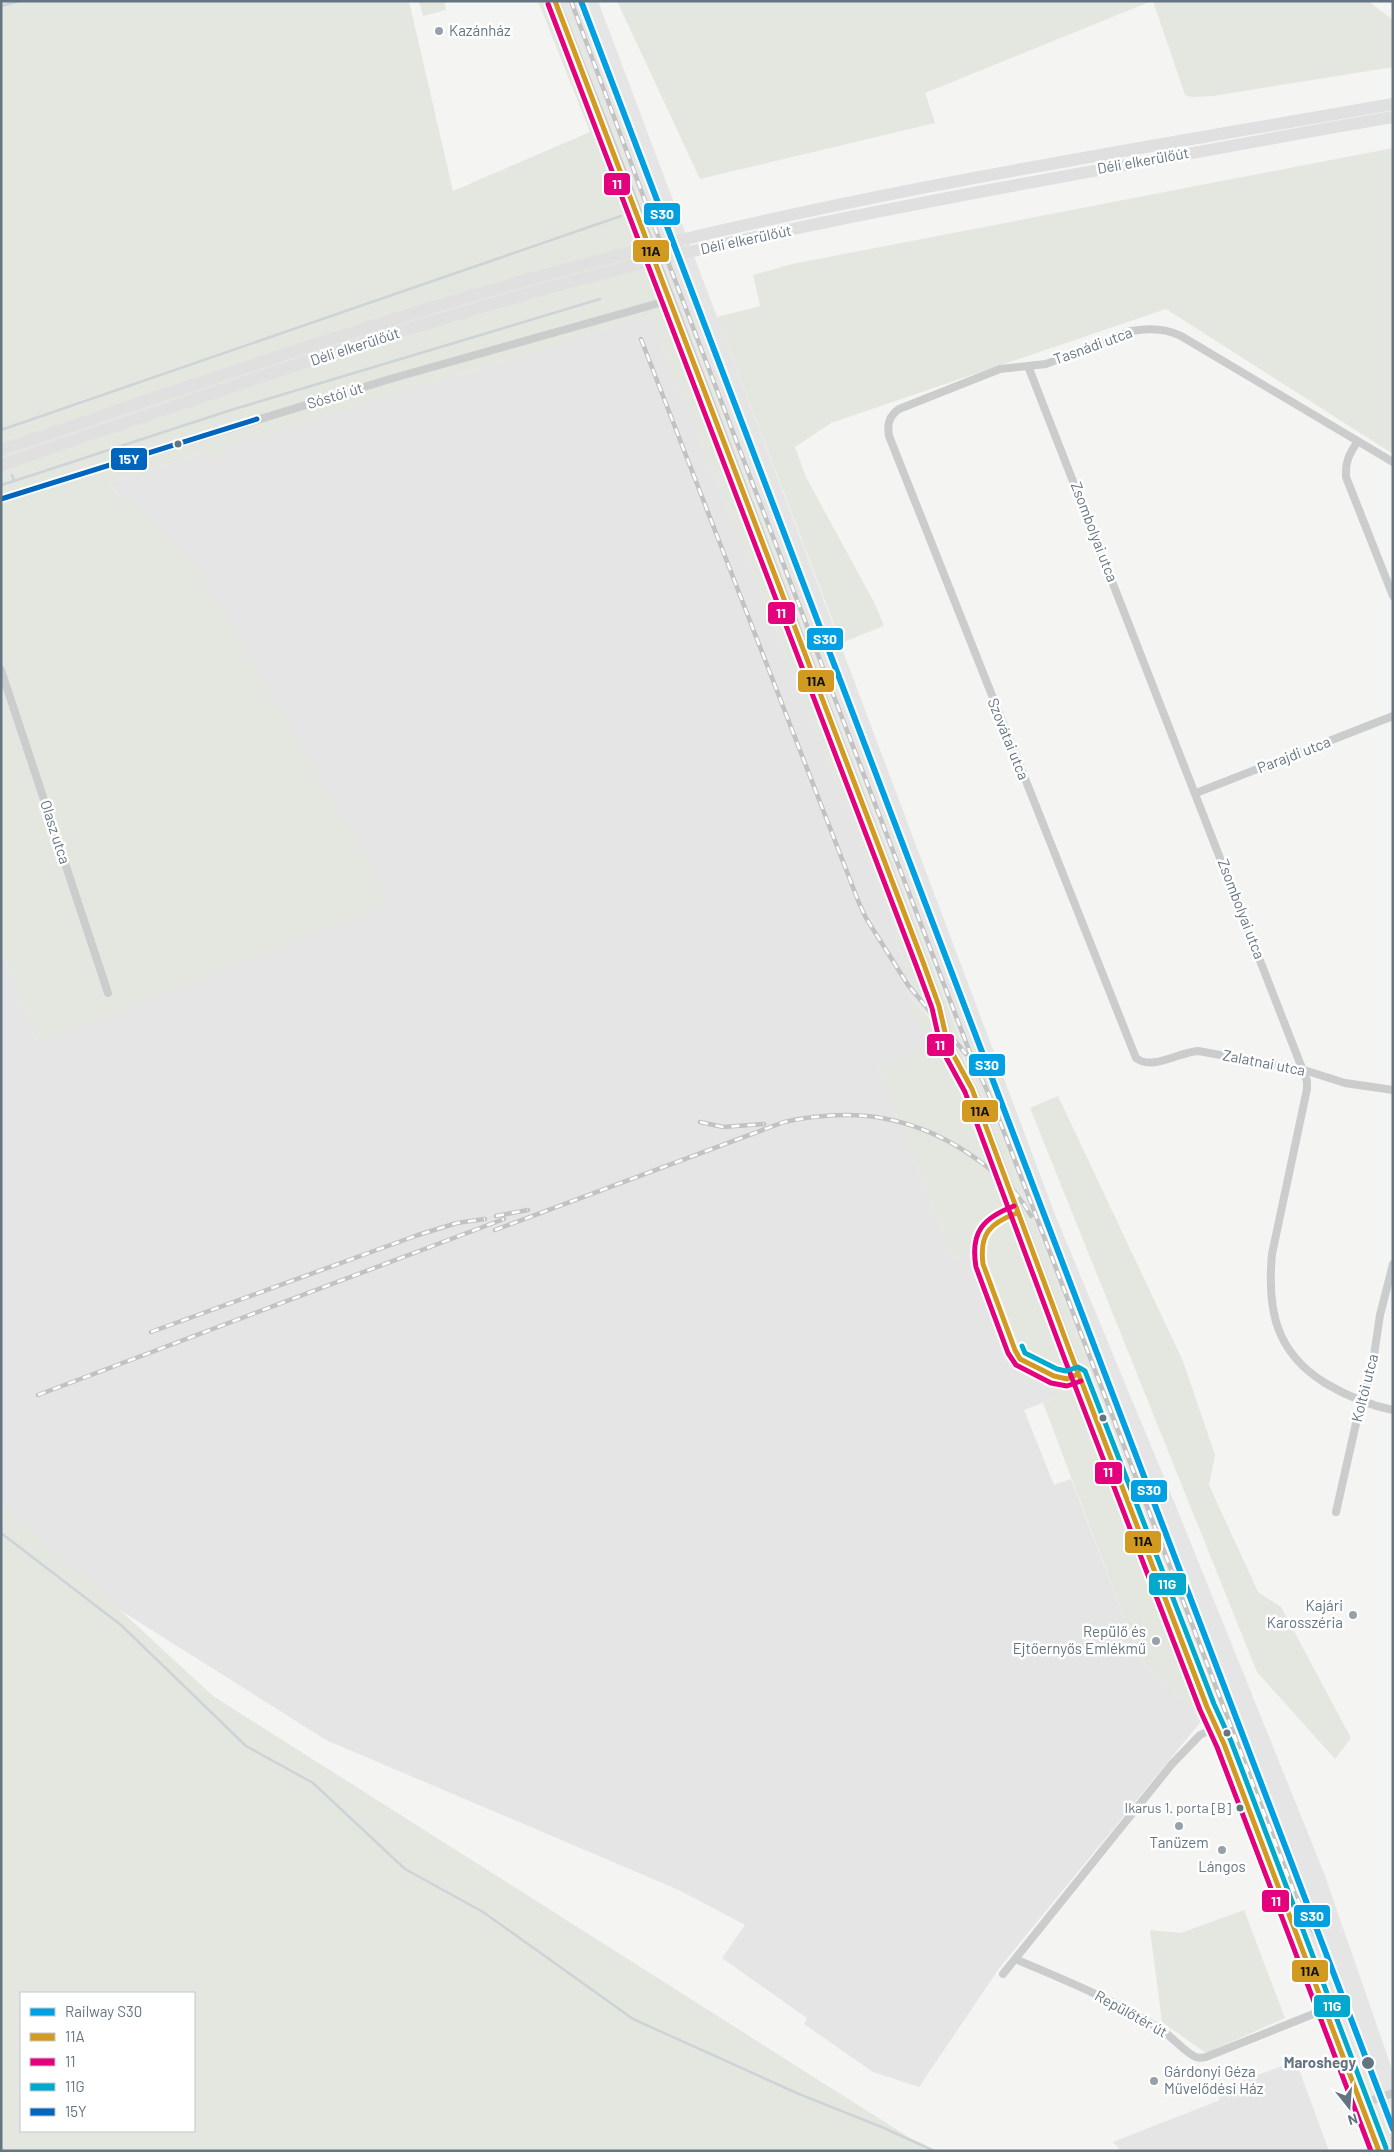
<svg xmlns="http://www.w3.org/2000/svg" width="1394" height="2152" viewBox="0 0 1394 2152" font-family="Barlow,sans-serif">
	<rect width="100%" height="100%" fill="#f4f4f2"/>
	<path fill="#e4e5e4" d="M564 1H598L1056 1217 1173 1499 1324 1873 1393 2072V2146L1325 1970 1300 1920 995 1120 965 1060 952 1041 905 991 929 1046 878 1067 897 1113 894 1124 901 1126 953 1259 975 1252 1026 1386 1048 1377 1055 1398 1024 1410 1054 1485 1071 1479 1140 1659 1203 1719 1000 1967 919 2087 873 2072 804 2024 807 2018 722 1958 745 1925 679 1890 326 1740 120 1610 1 1501V949L38 1043 120 498 109 482 200 454 224 455 226 446 650 316 897 932 896 942 913 983 920 995 961 1039Z
		M1296 2061 1329 2151H1121L1113 2142 1220 2100 1217 2090Z"/>
	<path fill="#e4e7e0" fill-rule="evenodd" d="M1 1H409L453 191 590 132 538 1H564L961 1041 915 989 896 941 897 932 650 316 227 446 224 455 209 460 200 454 109 482 120 498 131 497 201 573 392 902 38 1043 1 949Z
		M419 1H444L446 10 423 16Z
		M617 1H1152L925 93 935 123 700 179Z
		M1153 1H1368L1393 20V67L1213 96 1192 97 1185 95Z
		M1393 148V454L1166 309 831 423 795 447 806 477 875 604 884 626 841 643 717 317 760 306 753 275 792 264Z
		M903 989 960 1052 995 1120 1300 1920 1325 1970 1393 2146V2151H1369L1203 1719 1140 1659 1043 1403 1055 1398 1048 1378 1026 1386 975 1253 953 1259 901 1126 894 1124 897 1113 878 1067 929 1045Z
		M1058 1096 1183 1361 1215 1455 1209 1485 1258 1592 1281 1607 1351 1738 1335 1759 1257 1672 1030 1108Z
		M1 1500 213 1696 910 2138 926 2145 922 2151H1ZM21 1993H194V2131H21Z
		M1244 1910 1285 2018 1206 2053 1162 2022 1150 1930 1181 1933Z"/>
	<g fill="none" stroke-linecap="round" stroke-linejoin="round">
		<path stroke="#ccd4d7" stroke-width="2.5" d="M1 6 19 1
			M1 430 621 216
			M12 475 14 481 228 411 600 299
			M1 485 14 481
			M1 1533 121 1625 246 1746 313 1783 405 1869 483 1912 633 2019 799 2094 884 2128 934 2151"/>
		<path stroke="#cbcdcd" stroke-width="8" d="M1028 366 1307 1081V1089L1272 1254C1267 1309 1275 1352 1325 1383 1347 1396 1368 1405 1393 1410
			M1358 441C1349 454 1345 462 1346 477L1393 596
			M1393 462 1181 336C1165 328 1148 328 1131 331L1046 364 1000 369 899 409C889 416 887 424 889 436L1136 1058C1152 1071 1179 1052 1198 1051L1304 1070 1345 1083 1393 1090
			M1 499 390 379 670 300
			M1 670 108 993
			M1196 793 1393 716
			M1336 1512 1359 1410 1372 1369 1380 1315 1393 1264
			M1015 1959C1065 1980 1114 2000 1160 2029 1172 2036 1185 2053 1196 2057 1201 2059 1207 2057 1211 2055L1326 2009
			M1003 1974 1172 1764 1200 1735 1217 1727
			M1362 2104 1393 2093"/>
		<path stroke="#cbcdcd" stroke-width="10" d="M555 1 607 133 923 962 939 1006 948 1045 972 1089 1072 1357 1207 1707 1224 1744 1379 2151"/>
		<path stroke="#e0e0e0" stroke-width="12" d="M1 450C197 384 393 314 593 262 856 193 1125 151 1393 104
			M1 465C199 398 397 327 600 274 730 240 863 214 995 189 1127 164 1260 140 1393 117"/>
		<g stroke="#c1c2c2" stroke-width="4.5">
			<path id="rail" d="M571 1 657 233 969 1050 994 1106 1295 1894 1332 1968
				M641 339 859 903 866 918 908 985 966 1054
				M700 1122 723 1127 764 1124
				M496 1216 528 1210
				M495 1230 784 1122C858 1106 921 1117 982 1163 1003 1179 1018 1192 1031 1216
				M151 1332 418 1235 457 1223 485 1219
				M38 1395 504 1219"/>
		</g>
		<use href="#rail" stroke="#fff" stroke-width="2.5" stroke-dasharray="8" stroke-linecap="butt"/>
		<g stroke="#fff" stroke-width="9">
			<path id="bus-1" d="M555 1 923 962 939 1006 948 1045 972 1089 1072 1357 1207 1707 1224 1744 1379 2151
				M1017 1213C990 1223 979 1234 983 1264L1015 1350 1020 1359 1054 1376 1067 1379 1078 1374"/>
		</g>
		<g stroke="#fff" stroke-width="9">
			<path id="bus-2" d="M548 4 916 965 932 1008 941 1048 965 1092 1065 1360 1200 1710 1217 1747 1371 2151
				M1014 1206C983 1218 970 1232 976 1267L1008 1353 1016 1365 1051 1383 1067 1386 1081 1381"/>
		</g>
		<g stroke="#fff" stroke-width="9">
			<path id="bus-3" d="M1022 1346 1025 1353 1057 1369 1066 1371 1078 1367 1085 1371 1214 1704 1231 1741 1386 2148"/>
		</g>
		<g stroke="#fff" stroke-width="9">
			<path id="bus-4" d="M1 499 257 419"/>
		</g>
		<use href="#bus-1" stroke="#d29a20" stroke-width="5"/>
		<use href="#bus-2" stroke="#e5007d" stroke-width="5"/>
		<use href="#bus-3" stroke="#00a9ce" stroke-width="5"/>
		<use href="#bus-4" stroke="#0065bd" stroke-width="5"/>
		<g stroke="#fff" stroke-width="10">
			<path id="rail-1" d="M581 1 1393 2129"/>
		</g>
		<use href="#rail-1" stroke="#00a0e3" stroke-width="6"/>
	</g>
	<g fill="#96a1a9" stroke="#fff" stroke-width="2">
		<circle cx="439" cy="31" r="5"/>
		<circle cx="1353" cy="1615" r="5"/>
		<circle cx="1156" cy="1641" r="5"/>
		<circle cx="1179" cy="1826" r="5"/>
		<circle cx="1222" cy="1850" r="5"/>
		<circle cx="1154" cy="2081" r="5"/>
	</g>
	<g fill="#647582" stroke="#fff" stroke-width="2">
		<circle cx="178" cy="444" r="4.5"/>
		<circle cx="1103" cy="1418" r="4.5"/>
		<circle cx="1227" cy="1733" r="4.5"/>
		<circle cx="1240" cy="1808" r="4.5"/>
		<circle cx="1368" cy="2063" r="7"/>
	</g>
	<g text-anchor="middle" stroke-width="5" stroke-linejoin="round" paint-order="stroke">
		<g font-size="14" fill="#647582" stroke="#fff" text-anchor="end">
			<text x="1231" y="1813">Ikarus 1. porta [B]</text>
		</g>
		<g font-size="15" fill="#647582" stroke="#fff" text-anchor="start">
			<text x="449" y="36">Kazánház</text>
			<text x="1343" y="1611" text-anchor="end">Kajári<tspan x="1343" dy="17">Karosszéria</tspan></text>
			<text x="1146" y="1637" text-anchor="end">Repülő és<tspan x="1146" dy="17">Ejtőernyős Emlékmű</tspan></text>
			<text x="1179" y="1848" text-anchor="middle">Tanüzem</text>
			<text x="1222" y="1872" text-anchor="middle">Lángos</text>
			<text x="1164" y="2077">Gárdonyi Géza<tspan x="1164" dy="17">Művelődési Ház</tspan></text>
		</g>
		<g font-size="15" fill="#647582" stroke="#fff">
			<text transform="translate(1143 161) rotate(-10)" y="5">Déli elkerülőút</text>
			<text transform="translate(746 240) rotate(-12)" y="5">Déli elkerülőút</text>
			<text transform="translate(1093 346) rotate(-20)" y="5">Tasnádi utca</text>
			<text transform="translate(355 347) rotate(-18)" y="5">Déli elkerülőút</text>
			<text transform="translate(335 396) rotate(-17)" y="5">Sóstói út</text>
			<text transform="translate(1094 532) rotate(69)" y="5">Zsombolyai utca</text>
			<text transform="translate(1008 739) rotate(68)" y="5">Szovátai utca</text>
			<text transform="translate(1294 755) rotate(-21)" y="5">Parajdi utca</text>
			<text transform="translate(55 832) rotate(72)" y="5">Olasz utca</text>
			<text transform="translate(1241 909) rotate(69)" y="5">Zsombolyai utca</text>
			<text transform="translate(1264 1063) rotate(11)" y="5">Zalatnai utca</text>
			<text transform="translate(1365 1388) rotate(-76)" y="5">Koltói utca</text>
			<text transform="translate(1131 2014) rotate(29)" y="5">Repülőtér út</text>
		</g>
		<g font-size="15" font-weight="bold" fill="#647582" stroke="#fff" text-anchor="end">
			<text x="1356" y="2068">Maroshegy</text>
		</g>
	</g>
	<g stroke="#fff" stroke-width="2">
		<rect x="603" y="172" width="28" height="24" rx="5" fill="#e5007d"/>
		<rect x="643" y="202" width="38" height="24" rx="5" fill="#00a0e3"/>
		<rect x="632" y="239" width="38" height="24" rx="5" fill="#d29a20"/>
		<rect x="110" y="447" width="38" height="24" rx="5" fill="#0065bd"/>
		<rect x="767" y="601" width="29" height="24" rx="5" fill="#e5007d"/>
		<rect x="806" y="627" width="38" height="24" rx="5" fill="#00a0e3"/>
		<rect x="797" y="669" width="38" height="24" rx="5" fill="#d29a20"/>
		<rect x="926" y="1033" width="29" height="24" rx="5" fill="#e5007d"/>
		<rect x="968" y="1053" width="38" height="24" rx="5" fill="#00a0e3"/>
		<rect x="961" y="1099" width="38" height="24" rx="5" fill="#d29a20"/>
		<rect x="1094" y="1461" width="29" height="24" rx="5" fill="#e5007d"/>
		<rect x="1130" y="1479" width="38" height="24" rx="5" fill="#00a0e3"/>
		<rect x="1124" y="1530" width="38" height="24" rx="5" fill="#d29a20"/>
		<rect x="1148" y="1572" width="39" height="24" rx="5" fill="#00a9ce"/>
		<rect x="1261" y="1889" width="29" height="24" rx="5" fill="#e5007d"/>
		<rect x="1293" y="1904" width="38" height="24" rx="5" fill="#00a0e3"/>
		<rect x="1291" y="1959" width="38" height="24" rx="5" fill="#d29a20"/>
		<rect x="1313" y="1994" width="38" height="24" rx="5" fill="#00a9ce"/>
	</g>
	<g font-size="14" text-anchor="middle" font-weight="bold" fill="#fff">
		<text x="617" y="189">11</text>
		<text x="662" y="219">S30</text>
		<text x="129" y="464">15Y</text>
		<text x="781" y="618">11</text>
		<text x="825" y="644">S30</text>
		<text x="940" y="1050">11</text>
		<text x="987" y="1070">S30</text>
		<text x="1108" y="1477">11</text>
		<text x="1149" y="1495">S30</text>
		<text x="1167" y="1589">11G</text>
		<text x="1276" y="1906">11</text>
		<text x="1312" y="1921">S30</text>
		<text x="1332" y="2011">11G</text>
	</g>
	<g font-size="14" text-anchor="middle" font-weight="bold" fill="#111">
		<text x="651" y="256">11A</text>
		<text x="816" y="686">11A</text>
		<text x="980" y="1116">11A</text>
		<text x="1143" y="1546">11A</text>
		<text x="1310" y="1976">11A</text>
	</g>
	<rect width="1394" height="2152" fill="none" stroke="#647582" stroke-width="5"/>
	<rect x="20" y="1992" width="175" height="140" fill="#ffffff" stroke="#c1c8cd"/>
	<rect x="30" y="2008" width="25" height="8" fill="#00a0e3" stroke="#c1c8cd"/>
	<text x="65" y="2017" font-size="15" fill="#647582">Railway S30</text>
	<rect x="30" y="2033" width="25" height="8" fill="#d29a20" stroke="#c1c8cd"/>
	<text x="65" y="2042" font-size="15" fill="#647582">11A</text>
	<rect x="30" y="2058" width="25" height="8" fill="#e5007d" stroke="#c1c8cd"/>
	<text x="65" y="2067" font-size="15" fill="#647582">11</text>
	<rect x="30" y="2083" width="25" height="8" fill="#00a9ce" stroke="#c1c8cd"/>
	<text x="65" y="2092" font-size="15" fill="#647582">11G</text>
	<rect x="30" y="2108" width="25" height="8" fill="#0065bd" stroke="#c1c8cd"/>
	<text x="65" y="2117" font-size="15" fill="#647582">15Y</text>
	<g transform="translate(1349 2107) rotate(163)" stroke="#ffffff" stroke-width="4" paint-order="stroke">
	<path d="M0-4L9 19L0 12L-9 19Z" fill="#647582"/>
	<text y="-8" font-size="14" font-weight="bold" text-anchor="middle" fill="#647582">N</text>
	</g>
</svg>
